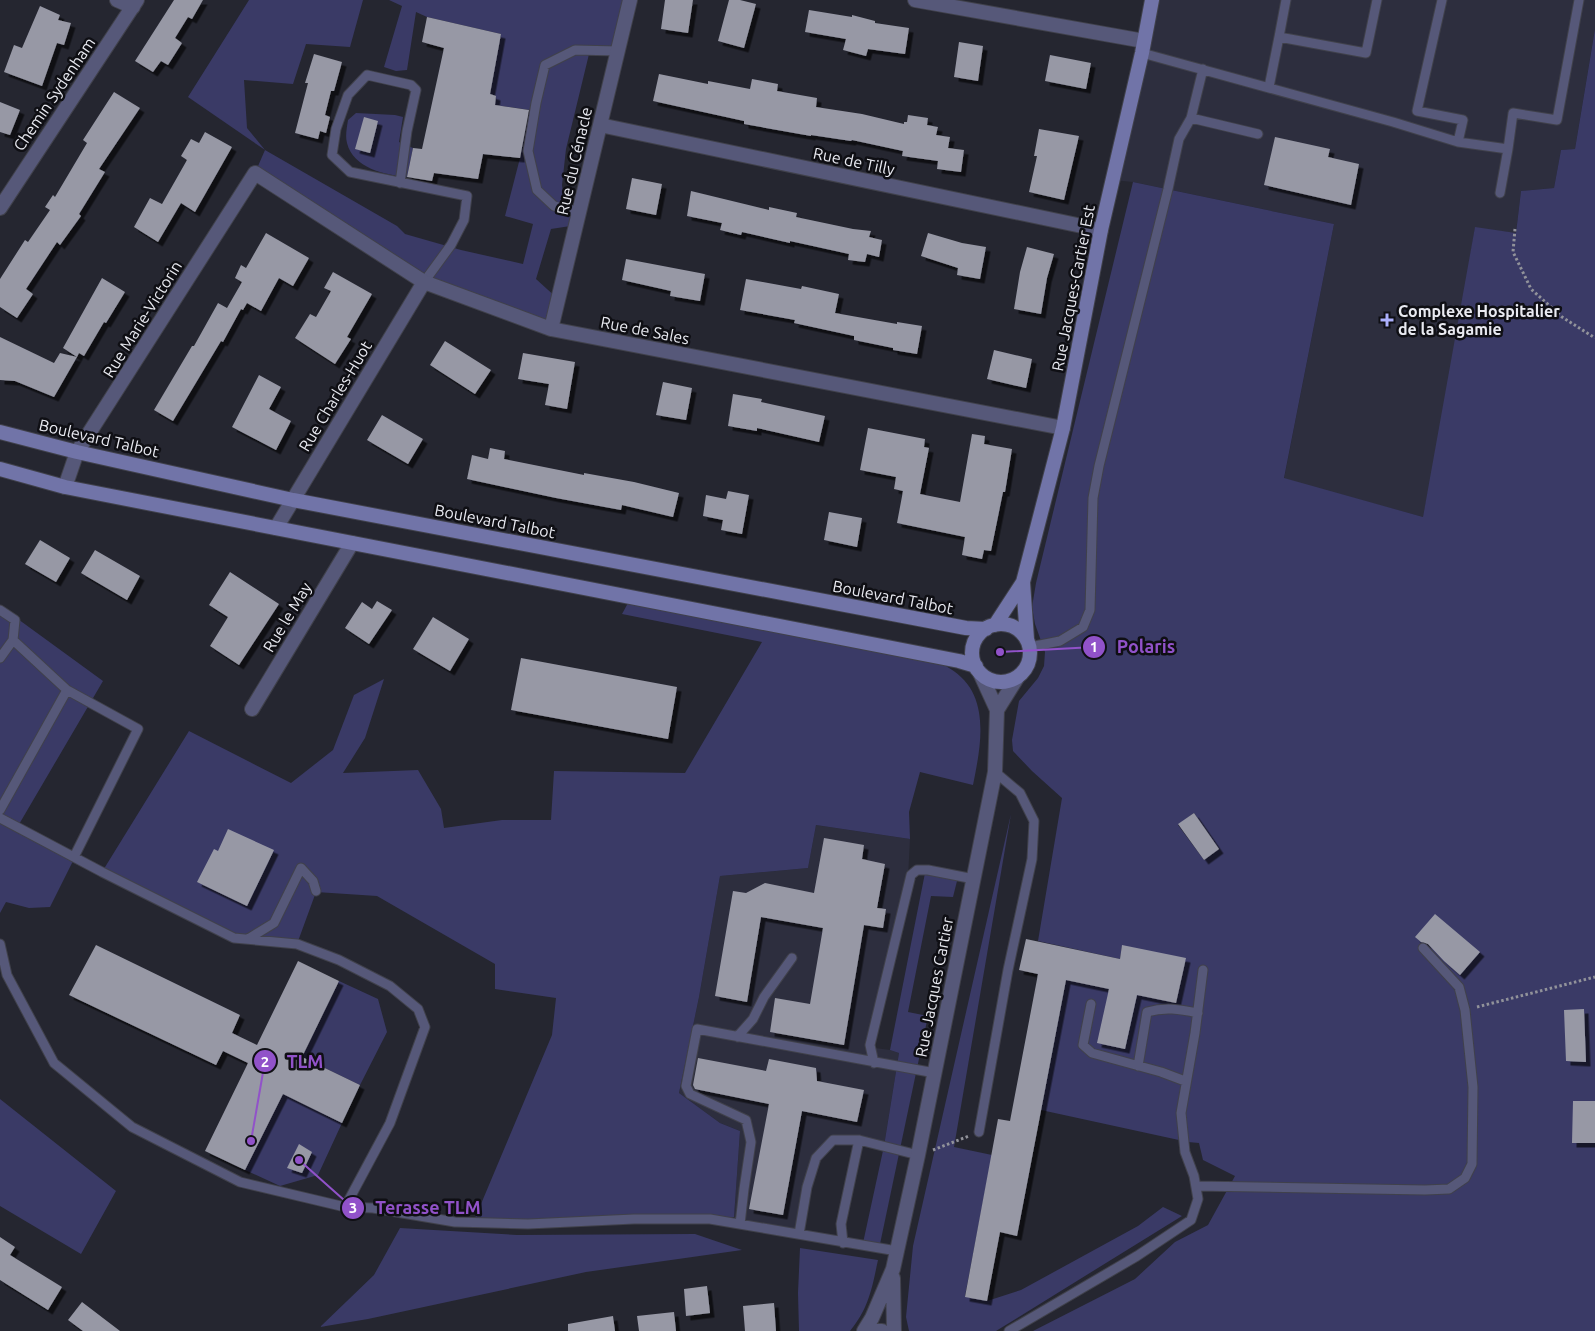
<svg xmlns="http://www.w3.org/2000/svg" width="1595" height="1331" viewBox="0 0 1595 1331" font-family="Ubuntu,sans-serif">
	<defs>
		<filter id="shadow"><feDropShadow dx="4.5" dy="4.5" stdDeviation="0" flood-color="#0009"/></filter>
	</defs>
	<rect width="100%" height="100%" fill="#252630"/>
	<path fill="#2d2e3e" d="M1152 0H1595V29L1575 149 1561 150 1554 188 1521 191 1516 233 1475 228 1445 407 1423 517 1284 479 1334 224 1133 182 1113 180Z
		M816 825 910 839 908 878 876 1026 875 1048 890 1050 899 1053 884 1146 833 1140 816 1158 799 1234 740 1224 734 1217 740 1131 720 1123 679 1093 699 997 720 876 808 868Z"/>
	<path fill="#3a3a66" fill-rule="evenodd" d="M249 0H363L350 47 306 44 293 84 244 80 247 128 265 150 397 226 405 234 461 250 523 264 533 224 505 216 520 158 530 110 495 105 496 96 490 94 501 34 427 17 416 12 407 70 396 71 384 67 402 6 389 0H630L618 51 590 50 566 149 562 185 565 208 580 212 577 225 551 229 536 279 558 299 551 329 424 282 255 173 265 150 188 97Z
		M1595 29V1331H1033L1135 1279 1175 1242 1208 1225 1235 1176 1203 1160 1199 1143 1188 1142 1041 1110 1066 980 1176 1003 1185 959 1122 946 1120 959 1038 941 1062 798 1032 771 1013 751 1012 740 1019 701 1038 678 1044 666 1045 652 1035 624 1032 607 1036 583 1133 182 1334 224 1284 478 1423 517 1475 227 1516 233 1521 191 1554 188 1561 150 1575 149ZM1194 813 1219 849 1204 860 1178 825Z
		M356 113 395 115 403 117 399 142 413 148 407 177C385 175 353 168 347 143 345 136 347 127 348 120Z
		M628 603 931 659C937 662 944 664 949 668 992 693 981 745 973 785L920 772 909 812 910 839 816 825 808 868 720 876 699 997 679 1093 720 1123 740 1131 734 1217 710 1219 473 1223 552 1035 556 998 495 989V964L377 896 316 892 297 944 234 938 102 872 189 731 291 783 333 750 354 695 384 679 365 738 343 773 418 770 441 809 444 828 502 820H551L554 771 685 773 762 642 622 614Z
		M0 606 103 681 18 826 74 859 50 907 29 908 6 902 0 913Z
		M1011 814 954 1147 992 1155 965 1296 987 1301 1021 1290 1138 1226 1163 1207 1182 1216 996 1331H909L906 1317 913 1246Z
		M925 873 958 877 953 897 931 896 908 1012 928 1016 880 1244 863 1243 884 1146 899 1053 890 1050Z
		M339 981 378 999 387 1032 360 1085 302 1057Z
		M283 1094 342 1123 318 1175 280 1186 245 1170Z
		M0 1099 116 1191 81 1254 0 1206Z
		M400 1228 517 1235 695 1234 742 1250 586 1272 368 1319 320 1327 374 1275Z
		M800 1248 878 1260C872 1288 869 1308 850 1331H799L798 1293Z"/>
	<path fill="#9798a5" filter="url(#shadow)" d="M174 0H203L192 19 188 17 175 38 182 43 168 65 161 61 153 72 135 61Z
		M665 0H693L688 33 661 29Z
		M729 0H740L756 4 744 48 718 41Z
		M40 6 60 15 58 20 71 23 64 45 57 43 42 86 4 72 14 45 22 48Z
		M809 10 852 17V15L875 21V23L909 28 905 54 868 49 866 56 843 50 846 39 805 32Z
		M427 17 501 34 490 94 496 96 495 105 529 110 520 158 483 154 478 179 434 173 432 181 407 177 413 148 422 149 444 48 422 42Z
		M959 42 983 46 978 81 954 77Z
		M314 54 342 62 334 91H331L325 115 330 117 326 133 320 131 318 139 295 133 308 83H305Z
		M1050 55 1091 63 1086 89 1045 81Z
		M659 74 708 84V81L750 89 752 79 778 84 777 91 817 98 816 107 862 114 904 124V122H907L908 115 928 118 927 125 938 127 936 135 950 137 948 148 964 150 961 172 937 169 938 161 902 156 903 151 852 140 851 141 811 135V136L744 124V121L653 101Z
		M114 92 140 108 99 169 105 172 79 214 81 216 60 245 57 242 26 289 33 294 17 318 0 307V279L25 240 28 242 50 210 45 207 53 195 55 197 87 143 83 140Z
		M0 102 20 110 10 135 0 132Z
		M364 117 378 121 370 153 355 149Z
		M1039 129 1079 136 1064 200 1029 192 1037 156H1034Z
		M205 132 232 147 195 212 181 203 158 242 134 227 150 198 162 204 187 160 181 156 191 139 199 143Z
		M1275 137 1330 149 1328 157 1359 164 1351 205 1264 185Z
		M632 178 662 184 656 215 626 209Z
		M691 191 769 210V207L797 213 796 217 853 229 871 231 869 237 882 240 879 257 867 254 865 262 848 260 849 254 790 241V243L742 232 741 235 720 230 722 223 687 216Z
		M266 233 309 258 293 286 279 278 261 311 247 303 243 310 241 309 223 342 221 341 173 421 154 410 192 346H194L218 303 227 308 242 282 235 278 241 265 246 268Z
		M928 233 962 243 986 247 980 279 957 275 958 268 921 256Z
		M1027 247 1054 254 1047 278 1041 314 1014 309 1020 272Z
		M626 259 705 274 700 301 670 296 671 291 622 280Z
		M333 272 372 294 347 337 351 339 335 364 295 338 310 314 316 317 331 291 324 288Z
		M102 278 125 292 106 323 104 322 84 356 79 353 77 357 63 348Z
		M746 279 801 289 802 286 839 294 835 313 897 324V322L922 326 917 354 893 350V348L854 340V336L794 323 795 320 740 310Z
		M0 337 54 363 60 353 77 357 54 397 15 381 0 380Z
		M445 341 491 370 475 394 430 365Z
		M994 350 1032 359 1026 388 987 379Z
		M523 353 575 362 567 409 545 405 549 384 518 379Z
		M259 375 281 387 269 409 291 421 276 450 232 427Z
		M663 382 692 388 686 420 656 415Z
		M733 394 762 399 761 402 825 416 819 442 757 428V431L728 426Z
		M382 415 423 439 408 464 367 440Z
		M868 428 925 439 924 447 929 448 920 494 960 502 972 434 985 436 984 444 1012 449 1005 492H1003L991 551 984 550 982 559 962 555 965 537 897 523 903 491 894 489 896 477 860 470Z
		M490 448 505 451 504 459 584 475V473L634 482 679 493 673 517 622 505 621 510 556 498 467 479 472 455 488 459Z
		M728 491 749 495 742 534 721 530 723 520 703 516 706 495 726 499Z
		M829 512 862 518 857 547 824 540Z
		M40 540 70 558 56 582 25 564Z
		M95 550 140 576 127 600 81 573Z
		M230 572 279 604 239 665 210 646 228 617 209 605Z
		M377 601 392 610 369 644 345 628 362 602 372 609Z
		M433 617 469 639 450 671 413 649Z
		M521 658 677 687 668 739 511 710Z
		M1194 813 1219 849 1204 860 1178 824Z
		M228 829 274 850 247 906 197 882 214 849 218 851Z
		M824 838 864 845 862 859 885 864 877 908 886 909 883 928 864 925 844 1045 770 1032 775 998 810 1004 823 928 761 917 747 1002 715 996 733 891 746 893 765 883 814 893Z
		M1435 914 1480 952 1460 975 1444 961 1428 944 1421 942 1415 937Z
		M1026 939 1120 959 1122 945 1186 958 1176 1003 1137 995 1125 1049 1097 1043 1109 989 1066 980 1017 1236 1000 1232 987 1301 965 1297 998 1119 1010 1121 1038 974 1019 970Z
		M96 945 240 1015 232 1033 257 1045 298 961 339 981 302 1057 360 1085 342 1123 283 1094 245 1170 205 1151 248 1063 223 1051 216 1065 69 995Z
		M1584 1009 1586 1062 1566 1061 1564 1010Z
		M698 1058 766 1071 769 1059 816 1068 817 1081 864 1090 857 1122 802 1111 783 1215 749 1209 769 1104 695 1089 693 1085Z
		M1573 1101H1595V1143H1572Z
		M299 1144 312 1152 302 1173 287 1168Z
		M0 1237 15 1247 10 1255 62 1287 48 1310 0 1280Z
		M707 1286 710 1313 686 1316 684 1289Z
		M82 1302 120 1331H83L68 1320Z
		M774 1303 776 1331H745L743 1306Z
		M674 1312 676 1331H639L637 1316Z
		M613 1316 615 1331H568V1324Z"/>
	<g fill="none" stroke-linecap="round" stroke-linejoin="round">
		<g stroke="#40414b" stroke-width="11">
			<path id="service" d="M1286 0 1279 37 1366 53 1377 0
				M1442 0 1417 111 1463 120 1458 142 1508 149 1513 113 1557 120 1579 0
				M1142 53 1393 122 1458 142
				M1203 69 1191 118 1258 134
				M1269 87 1279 37
				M400 183 407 131 416 90 411 85 367 75 348 95 336 129 332 155 350 172 467 196 464 220 451 245 424 282
				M1500 193 1508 149
				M580 212 554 206 537 190 528 151 536 103 545 65 575 50 618 51
				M0 610 15 620 13 640 0 658
				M1030 647 1060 641 1083 627 1090 610 1093 498 1099 466 1168 189 1179 139 1191 118
				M67 690 138 729 74 857
				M0 810 67 690 13 640
				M0 818 102 872 234 938 297 944 339 960 390 986 418 1009 425 1027 390 1123 345 1207
				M248 939 274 923 301 868 313 881 316 891
				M0 944 7 975 54 1063 132 1127 240 1182 345 1207 373 1208 455 1222 528 1224 634 1219H710L897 1251
				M1091 1004 1083 1045 1092 1053 1161 1072 1185 1081
				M737 1037 753 1019 764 997 792 958
				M874 1063 870 1045 911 875 917 870H928L974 879
				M1138 1066 1147 1012C1165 1007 1179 1009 1198 1013
				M979 1132 1008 970 1032 859 1034 821 1020 793 995 772
				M1196 1186 1425 1190 1449 1189 1465 1178 1472 1164 1473 1087 1465 1010 1459 987 1423 948
				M740 1224 744 1189 751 1142 746 1120 690 1094 686 1086 697 1029 935 1073
				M799 1234 807 1187 816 1158 833 1140H859L918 1155
				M843 1243 841 1224 859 1140
				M1009 1331 1137 1256 1191 1220 1198 1199 1194 1176 1185 1152 1181 1113 1195 1033 1203 970"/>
		</g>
		<g stroke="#40414b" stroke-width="16">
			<path id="minor" d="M117 0 133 7
				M915 0 1144 41
				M600 125 1101 230
				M0 208 137 0
				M551 329 630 0
				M65 487 77 452 255 173 424 282 551 329 1063 428
				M276 528 424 282
				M252 709 352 543
				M997 710 1017 678
				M893 1278 894 1331
				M864 1331 872 1318 893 1269 918 1155 995 772 997 710 980 673
				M869 1331H882"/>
		</g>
		<g stroke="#40414b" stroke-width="16">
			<path id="secondary" d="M0 432 77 452 293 500 966 628 986 629
				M0 469 65 487 959 661 976 666
				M1023 582 1027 639
				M972 653a29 29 0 1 1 58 0a29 29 0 1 1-58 0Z
				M995 625 1023 582 1063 428 1101 230 1142 53 1152 0"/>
		</g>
		<path stroke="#91929a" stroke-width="3" stroke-dasharray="2.5 2.5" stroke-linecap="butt" d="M1515 229 1513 252 1531 289 1562 317 1595 338
			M1477 1007 1595 977
			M933 1150 969 1136"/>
		<use href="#service" stroke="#565879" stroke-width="9"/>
		<use href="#minor" stroke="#565879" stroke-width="14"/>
		<use href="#secondary" stroke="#7174a8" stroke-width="14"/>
	</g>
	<path fill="#abaffb" stroke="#0f0f14" stroke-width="2" d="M1384.5 312.5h5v5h5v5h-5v5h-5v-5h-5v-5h5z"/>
	<g text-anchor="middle" stroke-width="5" stroke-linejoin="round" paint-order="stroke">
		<g font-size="16" fill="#e9eaf1" stroke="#0f0f14">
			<text transform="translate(54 94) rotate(-56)" y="6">Chemin Sydenham</text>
			<text transform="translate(574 161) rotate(-77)" y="6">Rue du Cénacle</text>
			<text transform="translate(854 161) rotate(12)" y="6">Rue de Tilly</text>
			<text transform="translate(1073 288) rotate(-79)" y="6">Rue Jacques-Cartier Est</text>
			<text transform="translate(142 319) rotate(-58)" y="6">Rue Marie-Victorin</text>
			<text transform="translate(645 330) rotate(11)" y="6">Rue de Sales</text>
			<text transform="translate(335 396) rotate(-59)" y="6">Rue Charles-Huot</text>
			<text transform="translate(99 438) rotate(13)" y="6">Boulevard Talbot</text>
			<text transform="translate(495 521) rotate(11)" y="6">Boulevard Talbot</text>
			<text transform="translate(893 597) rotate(11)" y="6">Boulevard Talbot</text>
			<text transform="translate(287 617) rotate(-59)" y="6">Rue le May</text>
			<text transform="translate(934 987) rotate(-79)" y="6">Rue Jacques Cartier</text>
		</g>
		<g font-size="16" font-weight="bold" fill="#e9eaf1" stroke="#0f0f14" text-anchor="start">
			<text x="1398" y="317">Complexe Hospitalier<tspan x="1398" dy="18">de la Sagamie</tspan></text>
		</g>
	</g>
	<path fill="none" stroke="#9152c9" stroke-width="2" d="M1000 652L1094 647M251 1141L265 1061M299 1160L353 1208"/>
	<g fill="#9152c9" stroke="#0f0f14" stroke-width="2">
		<circle cx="1000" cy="652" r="5"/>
		<circle cx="251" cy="1141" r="5"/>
		<circle cx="299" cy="1160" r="5"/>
		<circle cx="1094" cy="647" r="12"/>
		<circle cx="265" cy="1061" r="12"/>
		<circle cx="353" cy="1208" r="12"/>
	</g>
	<g font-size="15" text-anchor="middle" font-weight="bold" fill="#fff">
		<text x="1094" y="652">1</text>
		<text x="265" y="1067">2</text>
		<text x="353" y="1213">3</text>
	</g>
	<g font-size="18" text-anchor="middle" font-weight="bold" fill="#9152c9" stroke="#0f0f14" stroke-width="5" stroke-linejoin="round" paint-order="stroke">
		<text x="1146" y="653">Polaris</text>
		<text x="305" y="1068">TLM</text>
		<text x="428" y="1214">Terasse TLM</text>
	</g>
</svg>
